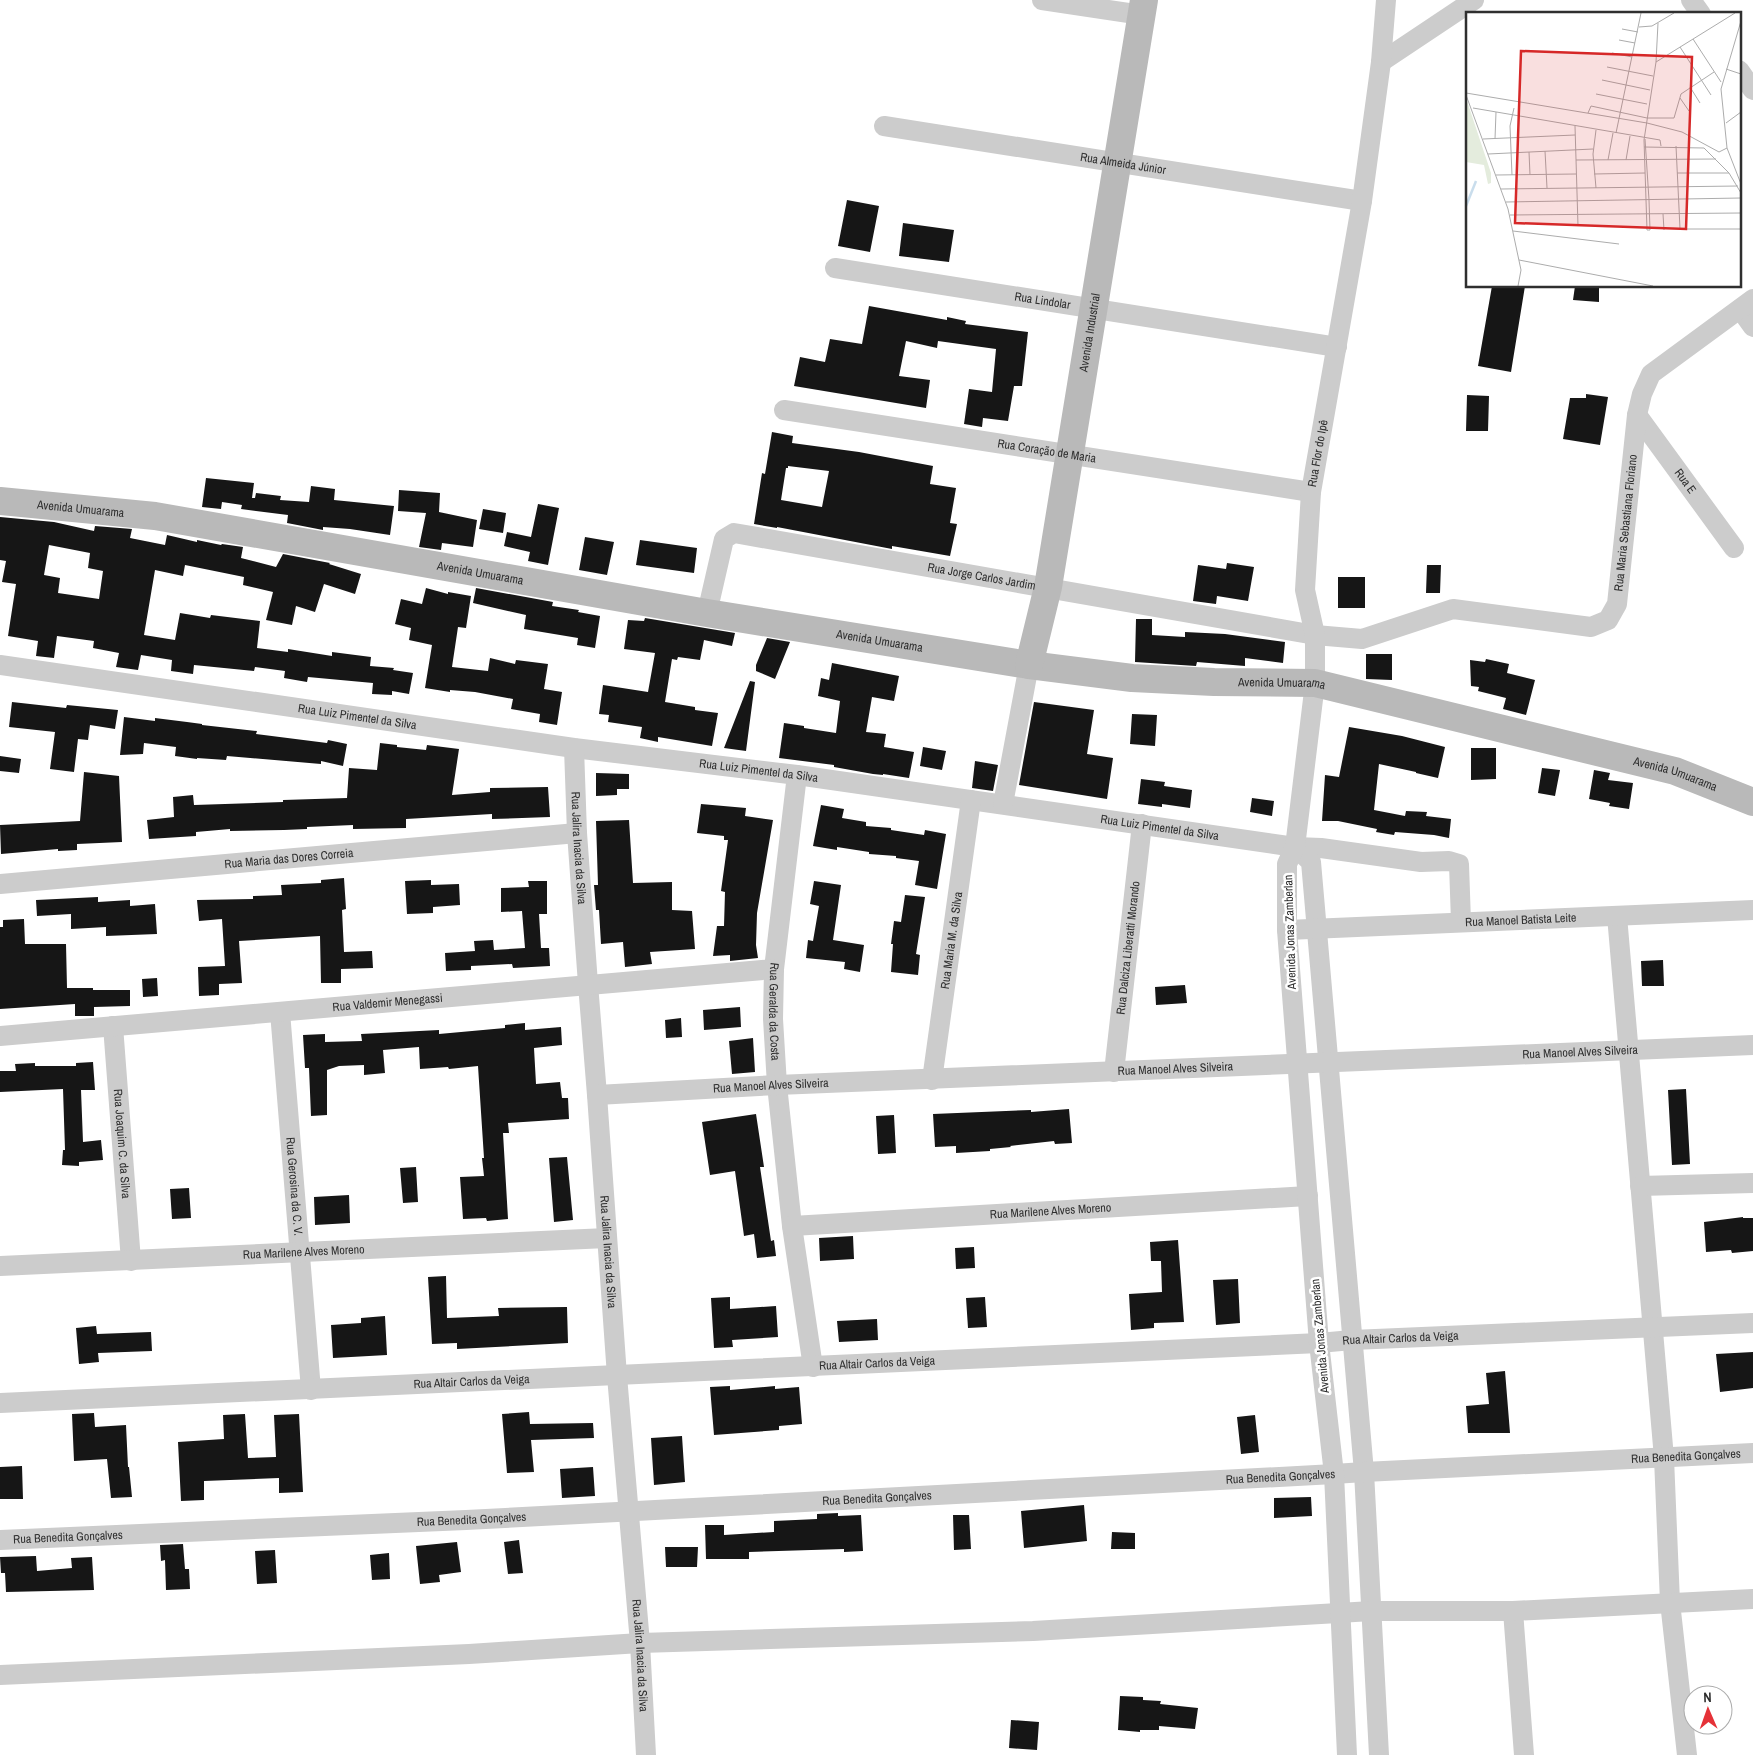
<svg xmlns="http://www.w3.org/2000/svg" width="1753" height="1755" viewBox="0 0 1753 1755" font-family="'Archivo Narrow',sans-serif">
	<rect width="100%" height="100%" fill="#fff"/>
	<path fill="#161616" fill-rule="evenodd" d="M847 200 879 206 870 252 838 246Z
		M903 223 954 230 949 262 899 256Z
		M1492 286H1525L1511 372 1478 366Z
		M1575 286H1599V302L1573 300Z
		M869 306 947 320V317L966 321 965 324 1028 332 1022 386H1014L1008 421 983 418 982 427 964 424 969 389 992 392 996 349 938 341 937 348 906 341 899 376 930 380 926 408 794 386 800 357 825 362 830 339 862 344Z
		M1586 394 1608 397 1600 445 1563 439 1570 398H1586Z
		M1467 395 1489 396 1488 431H1466Z
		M772 432 793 436 792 443 859 452 933 466 930 484 956 488 950 523 957 524 950 556 892 546V549L777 527V528L754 524 762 473 765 474ZM788 466 829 471 822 507 781 500 786 468H788Z
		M206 478 254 483 252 498H255L256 493 281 496 280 500 309 502 311 486 335 489 334 500 394 506 390 535 350 529 323 527V530L287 523 288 515 241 509 242 505 222 502 221 509 202 507Z
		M399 490 440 493 439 512 477 520 473 547 442 543 441 550 419 547 426 513 398 511Z
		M538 504 559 508 548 565 528 561 530 552 504 546 507 532 531 537Z
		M483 509 506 513 503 533 479 529Z
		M0 517 54 522 94 531 95 526 132 529 130 538 165 545 167 535 197 542V540L221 545 222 544 243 547 241 558 276 567 283 554 330 563 329 564 361 574 355 594 324 584 315 612 296 606 292 625 266 620 273 592 243 585 244 577 185 565 183 576 155 570 144 635 175 640 180 613 210 618 211 615 260 621 257 648 288 652V649L332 656V652L371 657 370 666 394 668 393 670 413 673 409 694 392 691V695L372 694 373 683 308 677 307 682 284 678 285 671 255 667 254 671 194 665 193 674 171 671 172 660 141 655 138 670 116 667 119 653 93 648 94 641 57 636 54 658 36 656 38 641 8 636 16 584 2 582 6 561 0 560ZM49 545 90 553 88 568 103 571 99 599 58 593 60 578 44 575Z
		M585 537 614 542 607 575 579 570Z
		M640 540 697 548 694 573 636 565Z
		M1227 563 1254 567 1248 601 1217 596 1216 604 1193 601 1198 565 1226 569Z
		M1427 565H1441L1440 593H1426Z
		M1338 577H1365V608H1338Z
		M426 588 448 594V592L471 596 466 628 458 627 452 667 488 671 490 658 515 664 516 660 548 664 544 689 562 692 557 725 539 722 540 714 511 709 513 699 475 692 450 690V692L425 688 432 645 409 640 411 628 395 624 401 599 422 604Z
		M476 588 553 602 552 606 579 610 578 612 600 616 595 648 577 645 578 638 524 629 526 615 473 603Z
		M645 618 735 633 732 646 704 640 700 660 678 657 677 660 672 659 665 702 695 707V710L718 713 712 746 658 737V742L640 738 642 727 608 722 609 715 599 714 603 685 648 692 655 653 624 649 628 620 644 621Z
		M1136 619H1152V635L1185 637V632L1225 634 1285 642 1283 663 1245 658V666L1197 662 1196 666 1135 662Z
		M767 638 790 642 775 679 756 671V665Z
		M1366 654H1392V680L1366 679Z
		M1486 659 1509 664 1507 673 1535 680 1526 715 1503 709 1506 698 1478 691 1479 687 1471 686 1470 660 1485 662Z
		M832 663 899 676 894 701 872 697 866 732 886 734 884 747 914 752 909 778 883 774V775L873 774 834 767V765L779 758 784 723 804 726V728L836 733 840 701 818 696 821 678 829 680Z
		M750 681 755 682 746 751 724 748Z
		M12 702 66 708 67 705 118 710 115 729 90 725 88 740 78 739 74 772 50 769 55 732 9 727Z
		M1034 702 1094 710 1087 754 1113 758 1107 799 1019 785Z
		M1132 714 1157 715 1155 746 1130 744Z
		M124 717 155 721V718L187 722 202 724V725L257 731 256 734 327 743 328 740 347 744 343 766 321 761V764L227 756 226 760 197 758V759L175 756 176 747 144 743 143 754 120 755Z
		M1349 727 1402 736 1445 747 1438 778 1416 773V772L1379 764 1374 810 1405 816 1406 811 1427 812 1426 816 1451 819 1449 838 1434 835 1395 832 1394 835 1376 832 1377 829 1338 821H1322L1325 775 1339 777Z
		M380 743 397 745V747L426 750 427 745 459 749 452 795 490 792V788L548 787 550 817 492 819V814L406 819V828L353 829V825L307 827V829L284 830 230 831V829L196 832V836L149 839 147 820 174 817 173 797 193 795 194 805 283 802V800L347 798 349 768 377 770Z
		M923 747 946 751 942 770 920 766Z
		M1471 748H1496V779L1471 780Z
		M0 756 21 759 19 773 0 771Z
		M975 761 998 765 993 791 972 788Z
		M1542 768 1560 770 1555 796 1538 793Z
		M1594 770 1610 773 1608 780 1633 783 1629 809 1609 806 1610 803 1589 799Z
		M84 772 119 776 122 842 77 844V850L58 851V849L1 854 0 825 80 821Z
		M596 773 629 774V789H617V795L596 796Z
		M1141 779 1165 782 1164 786 1192 790 1190 808 1162 804V807L1138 804Z
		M1252 798 1274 801 1272 816 1250 812Z
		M701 804 746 808 745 816 773 820 757 913 756 945 758 958 730 961V955L713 956 717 926H724L725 892 721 891 728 840H724V836L697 833Z
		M821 805 844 809 842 818 866 822V826L891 828V830L924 835 925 830 946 834 937 889 915 885 919 861 896 858V856L869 854V852L837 847V850L813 846Z
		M629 820 633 883 672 882V910L692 911 695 949 650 952 652 964 625 967 623 942 601 944 599 910H596L594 885H598L596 821Z
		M344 878 346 909 342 910 344 952 372 951 373 968 341 969V983H321L320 936 239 941 242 983 219 984V995L199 996 198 967 225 966 222 919 199 921 197 900 253 899V896L282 895 281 885 321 883V880Z
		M431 880V885L459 884 460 905 433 907V913L407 914 405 881Z
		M528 881H547V914H539L541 948H549L550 966 513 968 512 964 471 966V970L446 971 445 953 475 951 474 941 493 940 494 950 525 948 522 911 501 912V888L529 887Z
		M814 881 841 885 833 940 864 945 860 972 844 969 845 962 806 958 808 940 813 941 819 906 810 904Z
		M905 895 925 897 916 954 920 955 918 975 891 972 893 944H891L894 921 901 922Z
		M98 897V902L130 900V906L155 904 157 934 106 936V927L71 929V914L37 916 36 900Z
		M24 919 25 944H66L67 988H93V990H130V1006L94 1007V1016H75V1004L0 1009V927H3V920Z
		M1663 960 1664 986H1642L1641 961Z
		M157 978 158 996 143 997 142 979Z
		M1185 985 1187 1003 1156 1005 1155 987Z
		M740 1007 741 1027 704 1030 703 1010Z
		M681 1018 682 1037 666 1038 665 1020Z
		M525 1023V1030L561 1027 562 1045 534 1048 536 1084 560 1082 562 1098H568L569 1119 508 1123 509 1133H503L508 1219 487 1221 486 1218 463 1219 460 1177 484 1176 482 1158H484L478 1066 449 1069 448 1067 420 1069 419 1047 383 1050 385 1073 364 1075V1065L339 1066 327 1070V1115L311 1116 309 1068H305L303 1035 325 1034V1042L362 1041 361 1034 439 1030V1034L505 1028V1025Z
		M753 1038 755 1072 732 1074 729 1041Z
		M93 1062 95 1090H81L83 1142 101 1140 103 1160 79 1162V1166L62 1165 63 1150H65L63 1089 0 1092V1071H16L15 1064 35 1063V1066H76V1063Z
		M1686 1089 1690 1164 1672 1165 1668 1090Z
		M1069 1109 1072 1143 1055 1144 1054 1141 1010 1146 1011 1147 990 1149V1151L956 1153V1146L935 1147 933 1114 1031 1110V1112Z
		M756 1114 764 1167H760L771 1241 774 1240 776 1256 757 1258 754 1234 744 1236 735 1171 710 1175 702 1122Z
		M894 1115 896 1153 878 1154 876 1116Z
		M567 1157 573 1220 554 1222 549 1158Z
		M416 1167 418 1202 403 1203 400 1168Z
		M189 1188 191 1218 172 1219 170 1189Z
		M349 1195 350 1223 315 1225 314 1197Z
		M1743 1217V1218H1753V1251L1732 1253 1731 1250 1706 1252 1704 1222Z
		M853 1236 854 1259 820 1261 819 1238Z
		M1178 1240 1184 1322 1154 1323V1328L1131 1330 1129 1294 1162 1292 1161 1261H1151L1150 1242Z
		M974 1247 975 1268 956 1269 955 1248Z
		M446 1276 447 1318 499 1316 498 1308 567 1307 568 1343 457 1349V1343L432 1344 428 1277Z
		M1238 1279 1240 1323 1216 1325 1213 1280Z
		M730 1297V1309L776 1306 778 1337 732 1340 733 1347 714 1348 711 1298Z
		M985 1297 987 1327 968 1328 966 1298Z
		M385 1316 387 1355 333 1358 331 1325 361 1323V1318Z
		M877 1319 878 1340 839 1342 837 1321Z
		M96 1326 97 1334 151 1332 152 1351 98 1353 99 1362 79 1364 76 1328Z
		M1753 1352V1388L1720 1392 1716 1354Z
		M1505 1371 1510 1433H1468L1466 1406 1489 1404 1486 1373Z
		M730 1386V1390L775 1386V1389L799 1387 802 1424 779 1426V1430L714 1435 710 1387Z
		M529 1412 530 1424 593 1423 594 1438 531 1440 534 1472 507 1473 502 1414Z
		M94 1413 95 1427 126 1425 128 1467H129L132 1497 111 1498 107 1459 74 1461 72 1414Z
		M245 1414 248 1458 276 1457 274 1415 299 1414 303 1492 279 1493V1478L204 1481V1500L181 1501 178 1442 224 1439 223 1415Z
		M1255 1415 1259 1452 1241 1454 1237 1417Z
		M682 1436 685 1482 654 1485 651 1438Z
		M22 1466 23 1499H0V1467Z
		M593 1467 595 1496 562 1498 560 1469Z
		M1311 1497 1312 1516 1274 1518V1498Z
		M1084 1505 1087 1541 1024 1548 1021 1511Z
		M838 1513V1516L861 1515 863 1551 844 1552V1549L749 1552V1559H706L705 1525H724V1535L774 1532V1521L817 1519V1514Z
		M953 1515H969L971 1549 954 1550Z
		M1112 1532 1135 1533V1549H1111Z
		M519 1540 523 1573 508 1574 504 1542Z
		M457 1542 461 1572 439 1575 440 1582 420 1584 416 1546Z
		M183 1544 185 1569H189L190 1589 166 1590 165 1560 161 1561 160 1545Z
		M665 1547H698L697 1567H666Z
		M275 1550 277 1583 257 1584 255 1551Z
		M389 1553 390 1579 372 1580 370 1555Z
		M36 1556 37 1571 72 1568 71 1558 92 1557 94 1590 6 1592 5 1573H1L0 1557Z
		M1120 1696 1143 1697V1700L1161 1701 1160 1704 1198 1708 1195 1729 1159 1726V1730H1140V1732L1118 1730Z
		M1011 1720 1039 1722 1037 1750 1009 1748Z"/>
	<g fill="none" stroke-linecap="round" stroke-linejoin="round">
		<g stroke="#ccc" stroke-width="20">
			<path d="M1042 0 1142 15"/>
			<path d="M1691 0 1701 14"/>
			<path d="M1381 62 1474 0"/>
			<path d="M1739 70 1753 90"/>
			<path id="s1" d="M884 126 1362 201"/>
			<path id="s2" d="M835 268 1337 347"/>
			<path d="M1740 309 1753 327"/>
			<path id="s3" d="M784 410 1311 492"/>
			<path id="s4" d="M1637 415 1734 548"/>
			<path id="s5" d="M707 613 724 539 734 533 1315 635 1362 639 1453 609 1591 627 1608 620 1617 604 1637 415 1642 394 1651 374 1753 299"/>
			<path id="s6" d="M0 665 574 748 797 775 1295 847 1321 848 1421 862 1449 861 1459 864 1461 922"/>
			<path id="s7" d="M574 748 577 833 588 984 597 1095 617 1376 640 1643 646 1755"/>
			<path id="s8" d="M797 775 774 969 773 1019 777 1085 792 1226 813 1367"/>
			<path d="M1003 804 1029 665"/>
			<path d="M1295 847 1311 862 1364 1472 1379 1755"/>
			<path id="s9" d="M0 884 577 833"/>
			<path d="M1617 916 1664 1458 1670 1602 1687 1755"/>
			<path id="s10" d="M1287 930 1753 910"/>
			<path id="s11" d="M280 1012 311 1390"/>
			<path id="s12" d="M113 1026 131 1261"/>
			<path id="s13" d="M0 1036 774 969"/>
			<path id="s14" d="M1114 1072 1142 824"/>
			<path id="s15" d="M932 1080 971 800"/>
			<path id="s16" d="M597 1095 777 1085 1753 1045"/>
			<path d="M1640 1186 1753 1183"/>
			<path id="s17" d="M792 1226 1308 1196"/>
			<path id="s18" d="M0 1266 607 1238"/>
			<path id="s19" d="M0 1403 1319 1343 1352 1340 1753 1323"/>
			<path id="s20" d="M0 1540 466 1520 1334 1474 1364 1472 1753 1453"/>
			<path d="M1513 1611 1524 1755"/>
			<path d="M0 1675 469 1654 640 1643 1033 1631 1372 1611H1513L1753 1599"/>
			<path id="s21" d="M1347 1755 1334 1474 1319 1343 1287 930V864L1295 847 1315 683V635L1305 590 1311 492 1362 201 1381 62 1386 0"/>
		</g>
		<g stroke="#b9b9b9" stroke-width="28">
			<path id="s22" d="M0 501 155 516 707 613 1029 665 1132 678 1214 682 1315 683 1675 771 1753 802"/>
			<path id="s23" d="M1029 665 1048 587 1144 0"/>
		</g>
	</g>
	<g text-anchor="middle" stroke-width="5" stroke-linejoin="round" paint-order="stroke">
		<g font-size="12" fill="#2f2f2f" stroke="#fff">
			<text dy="4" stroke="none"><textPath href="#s1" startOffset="242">Rua Almeida Júnior</textPath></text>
			<text dy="4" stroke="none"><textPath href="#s2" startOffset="210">Rua Lindolar</textPath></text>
			<text dy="4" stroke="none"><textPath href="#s23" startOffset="338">Avenida Industrial</textPath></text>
			<text dy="4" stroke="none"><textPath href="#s3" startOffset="266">Rua Coração de Maria</textPath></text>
			<text dy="4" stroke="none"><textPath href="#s21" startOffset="1309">Rua Flor do Ipê</textPath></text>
			<text dy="4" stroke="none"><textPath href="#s4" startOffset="82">Rua E</textPath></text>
			<text dy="4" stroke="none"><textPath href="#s22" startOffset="81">Avenida Umuarama</textPath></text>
			<text dy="4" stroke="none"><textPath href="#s5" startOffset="1078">Rua Maria Sebastiana Floriano</textPath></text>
			<text dy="4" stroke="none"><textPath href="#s22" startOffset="486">Avenida Umuarama</textPath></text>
			<text dy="4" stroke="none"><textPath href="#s5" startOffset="339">Rua Jorge Carlos Jardim</textPath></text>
			<text dy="4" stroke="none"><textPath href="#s22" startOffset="891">Avenida Umuarama</textPath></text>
			<text dy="4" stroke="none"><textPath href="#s22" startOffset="1296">Avenida Umuarama</textPath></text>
			<text dy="4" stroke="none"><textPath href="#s6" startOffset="361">Rua Luiz Pimentel da Silva</textPath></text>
			<text dy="4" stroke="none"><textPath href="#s6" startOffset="766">Rua Luiz Pimentel da Silva</textPath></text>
			<text dy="4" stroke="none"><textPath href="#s22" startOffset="1701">Avenida Umuarama</textPath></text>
			<text dy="4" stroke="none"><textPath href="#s6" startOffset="1171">Rua Luiz Pimentel da Silva</textPath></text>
			<text dy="4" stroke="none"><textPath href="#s7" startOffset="100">Rua Jalira Inacia da Silva</textPath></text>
			<text dy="4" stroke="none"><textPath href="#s9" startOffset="290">Rua Maria das Dores Correia</textPath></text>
			<text dy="4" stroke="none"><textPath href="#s10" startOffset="234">Rua Manoel Batista Leite</textPath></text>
			<text transform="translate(1290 932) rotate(-92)" y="4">Avenida Jonas Zamberlan</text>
			<text dy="4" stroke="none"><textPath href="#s15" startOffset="141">Rua Maria M. da Silva</textPath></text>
			<text dy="4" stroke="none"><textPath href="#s14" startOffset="125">Rua Dalciza Liberatti Morando</textPath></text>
			<text dy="4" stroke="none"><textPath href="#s13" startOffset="389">Rua Valdemir Menegassi</textPath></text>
			<text dy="4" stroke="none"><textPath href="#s8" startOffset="238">Rua Geralda da Costa</textPath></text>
			<text dy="4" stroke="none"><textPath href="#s16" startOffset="984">Rua Manoel Alves Silveira</textPath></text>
			<text dy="4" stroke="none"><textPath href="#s16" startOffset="579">Rua Manoel Alves Silveira</textPath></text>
			<text dy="4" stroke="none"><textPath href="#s16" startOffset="174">Rua Manoel Alves Silveira</textPath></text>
			<text dy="4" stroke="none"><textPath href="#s12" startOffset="118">Rua Joaquim C. da Silva</textPath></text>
			<text dy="4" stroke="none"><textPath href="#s11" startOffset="175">Rua Gerosina da C. V.</textPath></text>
			<text dy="4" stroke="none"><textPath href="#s17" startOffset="259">Rua Marilene Alves Moreno</textPath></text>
			<text dy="4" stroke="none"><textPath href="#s7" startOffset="505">Rua Jalira Inacia da Silva</textPath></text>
			<text dy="4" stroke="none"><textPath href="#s18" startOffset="304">Rua Marilene Alves Moreno</textPath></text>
			<text transform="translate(1320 1336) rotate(-95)" y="4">Avenida Jonas Zamberlan</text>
			<text dy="4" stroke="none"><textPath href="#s19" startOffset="1402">Rua Altair Carlos da Veiga</textPath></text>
			<text dy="4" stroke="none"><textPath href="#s19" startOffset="878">Rua Altair Carlos da Veiga</textPath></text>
			<text dy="4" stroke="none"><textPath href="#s19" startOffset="472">Rua Altair Carlos da Veiga</textPath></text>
			<text dy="4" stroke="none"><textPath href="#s20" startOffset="1688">Rua Benedita Gonçalves</textPath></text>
			<text dy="4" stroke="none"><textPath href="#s20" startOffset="1282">Rua Benedita Gonçalves</textPath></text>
			<text dy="4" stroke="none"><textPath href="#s20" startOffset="878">Rua Benedita Gonçalves</textPath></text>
			<text dy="4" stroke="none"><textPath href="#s20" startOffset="472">Rua Benedita Gonçalves</textPath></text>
			<text dy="4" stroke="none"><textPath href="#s20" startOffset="68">Rua Benedita Gonçalves</textPath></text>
			<text dy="4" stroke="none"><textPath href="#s7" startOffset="910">Rua Jalira Inacia da Silva</textPath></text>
		</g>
	</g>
	<g transform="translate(1466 12)">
		<rect width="275" height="275" fill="#fff"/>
		<path d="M0 86 25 161V171L22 172 18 153 0 150Z" fill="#e4ecdd"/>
		<path fill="none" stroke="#c9ddec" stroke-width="2.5" d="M0 194 10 169"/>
		<path fill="none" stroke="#acacac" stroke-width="1" d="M275 9 255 77 261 136 275 172M173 15 186 14 208 1M156 17 172 20M227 27 255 70M153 28 169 31M214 35 245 83M146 41 166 45M190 50 269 1M141 55 187 64M260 57 275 62M136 68 184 78M275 69V94M224 75 234 91M0 81 181 111 216 120 253 140 261 136M130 82 181 92M0 83 42 197 55 258 52 274M214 86 223 99M7 96 194 128 195 134M122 101 125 94 181 106H208L215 82 248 60M260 111 275 100M109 114 112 214M150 121 175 1M17 127 109 123M29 127 30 100M179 127 183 188 184 218H181M210 134 214 217H275M178 135 238 136 263 161 275 181M79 139 81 176M63 140 64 163M22 142 127 137M110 148 250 147M142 148 147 121M160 148 164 124M211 161H263M128 162 179 161M30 163 110 162M46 163 44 114 48 96M130 176 127 142 130 118M35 177 272 174M40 190 275 186M197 202 198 218M44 203 275 201M181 218 178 128 190 50 192 11M47 219 153 232M53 248 187 274"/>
		<path fill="#d62828" fill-opacity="0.15" stroke="#d62828" stroke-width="2.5" d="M55 39 226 45 220 217 49 211Z"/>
		<rect width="275" height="275" fill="none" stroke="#2f2f2f" stroke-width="2.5"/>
	</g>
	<g transform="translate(1708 1710) rotate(358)"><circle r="24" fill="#ffffff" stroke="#acacac"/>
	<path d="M0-4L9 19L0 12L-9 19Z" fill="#e53238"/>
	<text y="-8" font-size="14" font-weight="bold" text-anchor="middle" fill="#2f2f2f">N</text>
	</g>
</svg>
